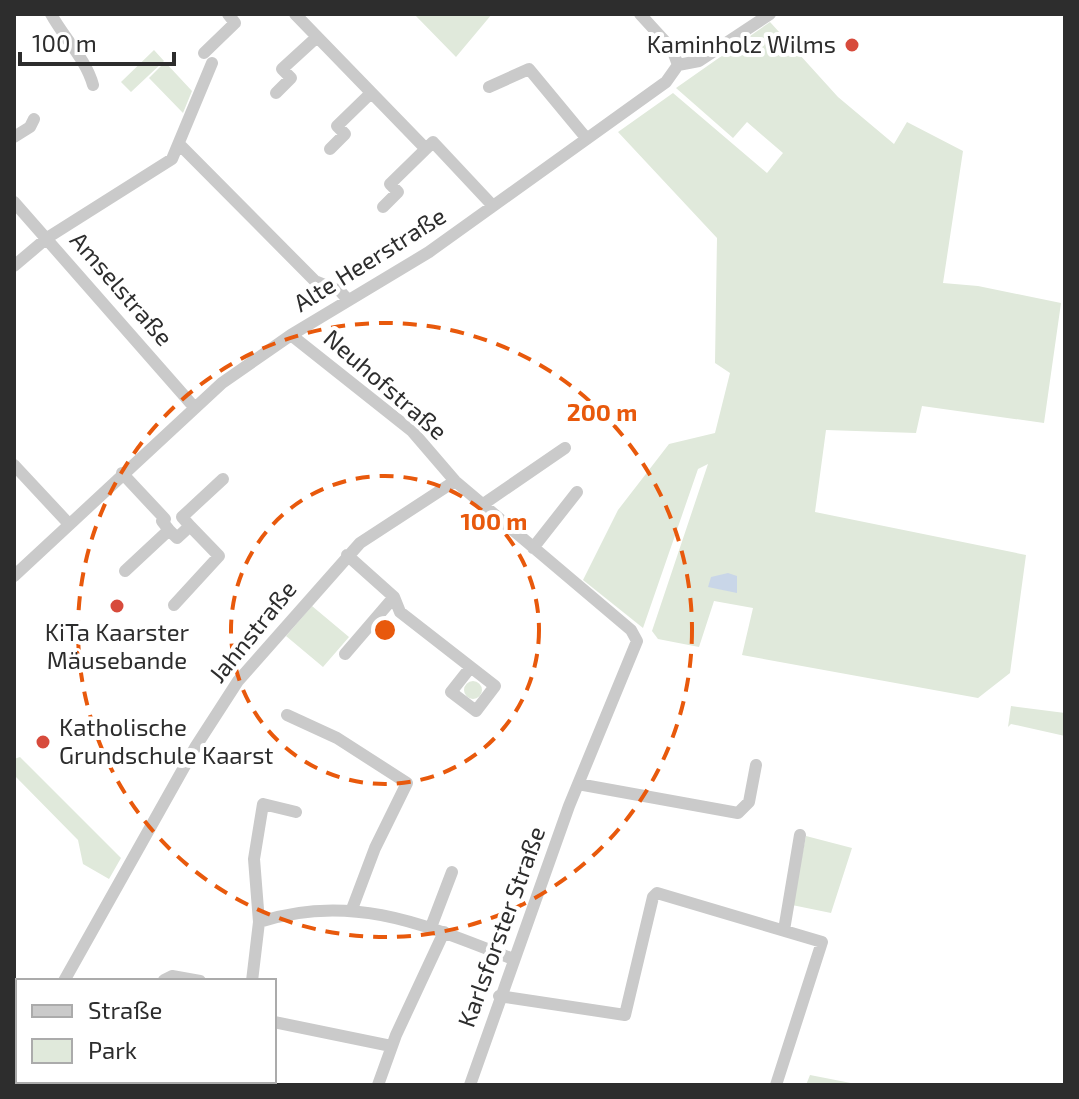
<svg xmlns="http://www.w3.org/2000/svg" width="1079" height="1099" viewBox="0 0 1079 1099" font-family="'Exo 2',sans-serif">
	<rect width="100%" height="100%" fill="#fff"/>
	<path fill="#e0e9db" d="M414 14H492L456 57Z
		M770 22 838 97 894 144 907 122 963 151 943 283 978 286 1061 303 1044 423 922 406 916 433 826 430 815 512 1026 555 1010 673 978 698 742 655 753 608 714 601 699 647 658 639 652 631 708 464 698 469 643 628 583 580 618 510 669 444 715 433 730 373 715 363 717 238 618 132 673 93 767 173 783 153 747 122 733 138 676 88Z
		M154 50 164 61 131 92 121 82Z
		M165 62 192 91 183 113 149 78Z
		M312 606 349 637 323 667 286 636Z
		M464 690a9 9 0 1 1 18 0a9 9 0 1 1-18 0Z
		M1011 706 1065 713V736L1011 724 1008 727Z
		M20 757 121 858 109 879 83 864 78 840 14 775V759Z
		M806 836 852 848 831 913 792 905Z
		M810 1075 861 1085H806Z"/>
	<path fill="#c9d6e8" d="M728 573 737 576V593L708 587 711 577Z"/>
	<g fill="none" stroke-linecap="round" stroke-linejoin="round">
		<path stroke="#cacaca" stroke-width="12" d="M51 14C64 38 86 59 93 85
			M295 14 426 149
			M640 14 672 49 678 65
			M204 53 235 23 228 14
			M678 65 699 61 770 14
			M489 87 529 69 587 139
			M276 93 291 78 282 69 317 37
			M14 137 30 127 34 119
			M180 145 315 281 340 291 348 300
			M330 149 345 134 337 126 371 93
			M14 202 194 407
			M383 207 398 192 390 184 433 142 493 206
			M14 266 47 238 172 159 212 63
			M291 335 412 431 455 481 631 630 637 641 569 806 470 1085
			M14 465 69 524
			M122 473 165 519 162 521 169 530 125 571
			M482 505 565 448
			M190 526 182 517 223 479
			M169 530 177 538 190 526 219 556 174 605
			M533 548 577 492
			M347 555 394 597 400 612 495 686 476 711 451 692 470 668
			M14 576 222 383 291 335 429 252 666 82 678 65
			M345 654 394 597
			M287 715 337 738 407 783 375 848 352 909
			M578 784 738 813 749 802 756 765
			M259 922C352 892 426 925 513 959
			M431 927 452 872
			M784 930 800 835
			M164 980 172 976 200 981
			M64 981 196 746 238 681 360 543 455 481
			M252 981 259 922 254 859 263 804 296 812
			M499 996 625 1015 653 897 657 893 822 942 776 1085
			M274 1022 391 1046
			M14 1065 18 1058
			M121 1085H130
			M228 1085 229 1081
			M378 1085 396 1035 444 932"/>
	</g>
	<g fill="none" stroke="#e8590c" stroke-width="4" stroke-dasharray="14 10">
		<circle cx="385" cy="630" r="154"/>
		<circle cx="385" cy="630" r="307"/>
	</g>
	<g fill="#d74b3c" stroke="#fff" stroke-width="3">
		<circle cx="852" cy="45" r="8"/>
		<circle cx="117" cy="606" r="8"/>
		<circle cx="43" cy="742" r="8"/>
	</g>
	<g text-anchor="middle" stroke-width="8" stroke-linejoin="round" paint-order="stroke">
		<g font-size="24" fill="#2d2d2d" stroke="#fff" text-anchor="end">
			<text x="836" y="53">Kaminholz Wilms</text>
			<text x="117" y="641" text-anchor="middle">KiTa Kaarster<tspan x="117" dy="28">Mäusebande</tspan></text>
			<text x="59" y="736" text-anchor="start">Katholische<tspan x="59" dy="28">Grundschule Kaarst</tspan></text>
		</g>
		<g font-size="24" fill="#2d2d2d" stroke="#fff">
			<text transform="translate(370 260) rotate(-32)" y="8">Alte Heerstraße</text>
			<text transform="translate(121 289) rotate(49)" y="8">Amselstraße</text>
			<text transform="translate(385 385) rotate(41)" y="8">Neuhofstraße</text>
			<text transform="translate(253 632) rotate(-51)" y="8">Jahnstraße</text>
			<text transform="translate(502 927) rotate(-70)" y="8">Karlsforster Straße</text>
		</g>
	</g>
	<circle cx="385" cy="630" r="12" fill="#e8590c" stroke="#fff" stroke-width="4"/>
	<g font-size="24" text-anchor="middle" font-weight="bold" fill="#e8590c" stroke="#fff" stroke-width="8" stroke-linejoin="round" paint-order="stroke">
		<text x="602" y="421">200 m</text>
		<text x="494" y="530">100 m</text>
	</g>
	<rect width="1079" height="1099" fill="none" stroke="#2d2d2d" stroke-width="32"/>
	<rect x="16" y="979" width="260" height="104" fill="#ffffff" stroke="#ababab" stroke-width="2"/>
	<rect x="32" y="1005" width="40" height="12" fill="#cacaca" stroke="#ababab" stroke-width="2"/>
	<text x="88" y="1019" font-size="24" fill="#2d2d2d">Straße</text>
	<rect x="32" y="1039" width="40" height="24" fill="#e0e9db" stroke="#ababab" stroke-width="2"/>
	<text x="88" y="1059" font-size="24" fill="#2d2d2d">Park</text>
	<path d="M20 52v12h154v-12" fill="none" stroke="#2d2d2d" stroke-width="4"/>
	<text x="32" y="52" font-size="24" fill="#2d2d2d" stroke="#ffffff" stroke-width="6" paint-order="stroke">100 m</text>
</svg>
